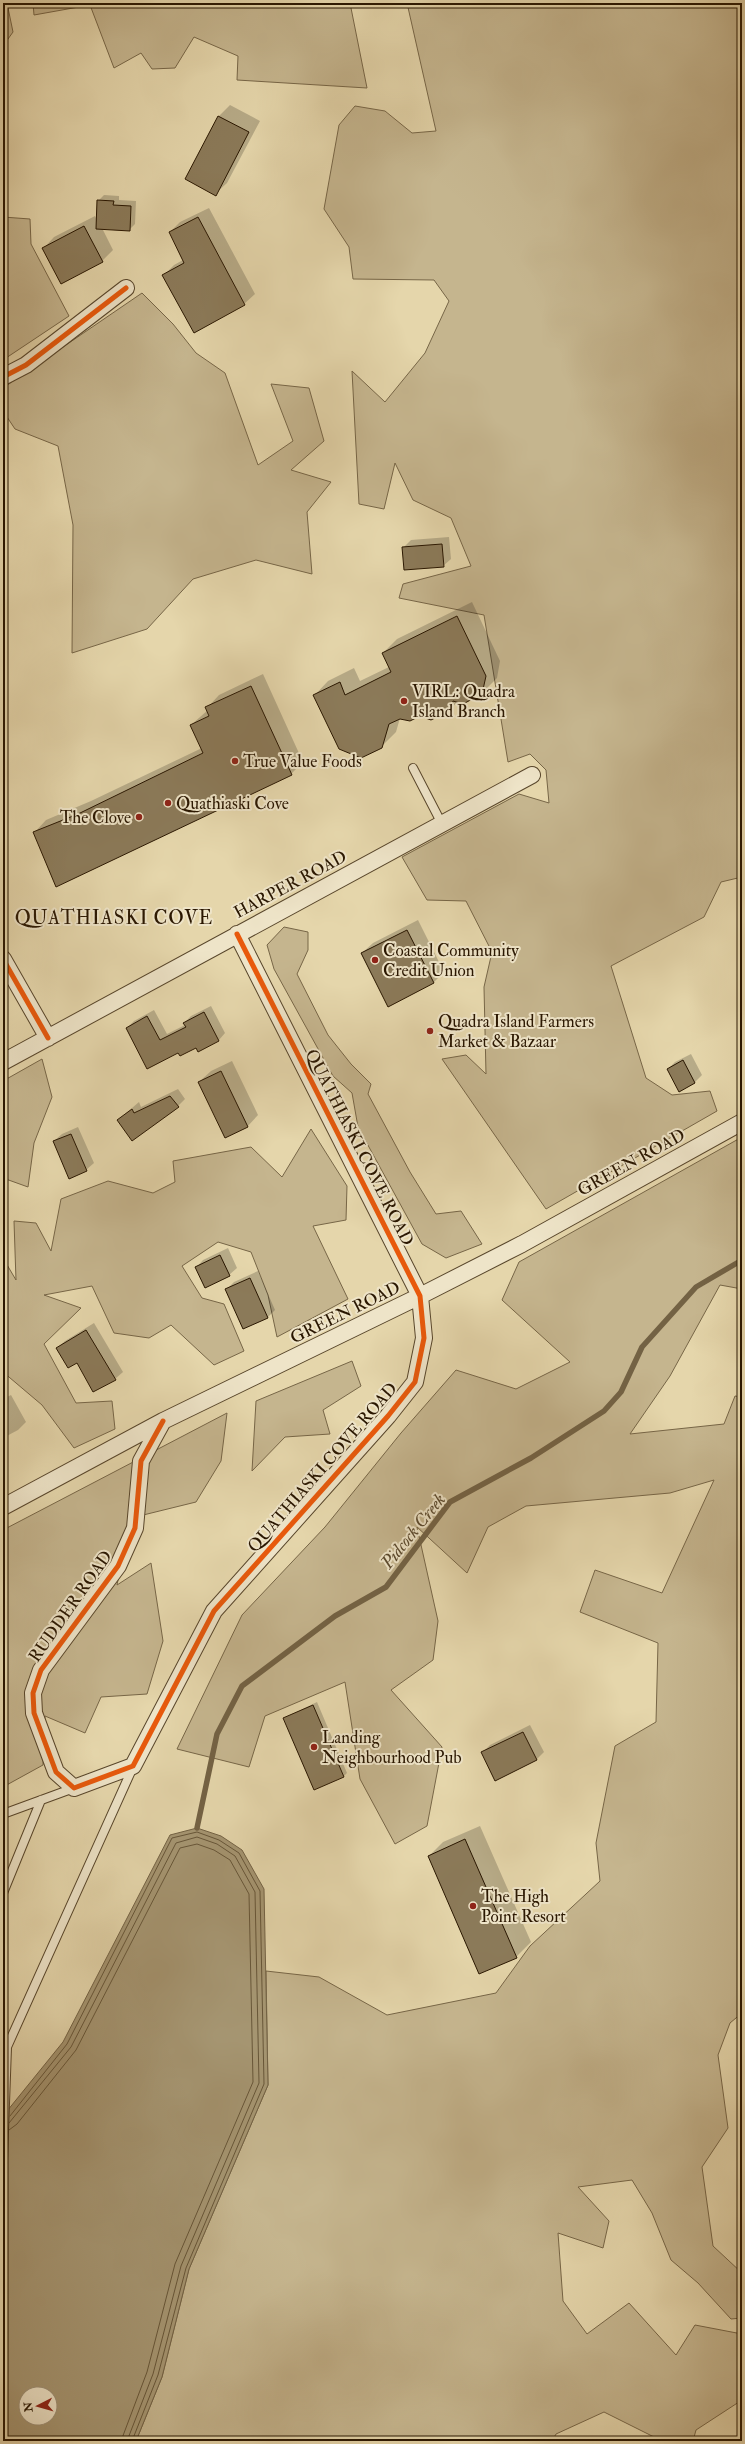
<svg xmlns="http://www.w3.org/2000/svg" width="745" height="2444" viewBox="0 0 745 2444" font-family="'IM FELL Double Pica',serif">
	<rect width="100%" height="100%" fill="#e5d6ab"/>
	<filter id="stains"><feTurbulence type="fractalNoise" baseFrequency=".005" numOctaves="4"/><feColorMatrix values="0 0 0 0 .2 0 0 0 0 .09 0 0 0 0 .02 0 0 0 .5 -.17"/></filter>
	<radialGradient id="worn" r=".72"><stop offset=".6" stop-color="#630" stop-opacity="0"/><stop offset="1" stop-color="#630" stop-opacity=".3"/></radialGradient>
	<path fill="#c5b58e" stroke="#776647" d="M3 3H7L13 32 3 46Z
		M33 3H350L367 88 237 80 238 56 194 37 175 68 152 69 141 53 114 68 90 5 34 15Z
		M407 3H742V877L721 882 704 917 611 966 646 1078 672 1095 710 1091 717 1111 546 1209 442 1059 466 1055 486 1074 484 987 492 952 466 901 427 900 402 857 519 794 549 803 546 770 530 754 508 762 484 615 399 598 403 584 471 566 451 518 413 500 395 463 384 509 359 504 352 371 385 402 425 353 449 301 434 280 353 279 349 247 324 209 339 125 355 106 385 111 412 133 436 131Z
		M3 217 30 219 31 244 69 316 3 360Z
		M142 293 173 324 196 353 225 373 258 465 293 441 271 384 309 388 324 441 291 470 331 482 307 512 312 574 256 560 193 579 147 629 72 653 73 525 58 446 15 429 3 411V388Z
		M284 927 308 932V950L297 974 328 1035 351 1064 371 1084 368 1094 410 1172 436 1214 461 1211 482 1244 446 1258 422 1244 358 1127 352 1093 333 1076 274 969 267 945Z
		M42 1059 52 1097 34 1143 28 1187 3 1178V1081Z
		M311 1129 347 1186 346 1220 313 1226 348 1299 277 1337 268 1295 251 1252 218 1242 182 1266 202 1298 224 1304 244 1351 214 1365 171 1325 149 1338 114 1333 92 1286 44 1295 81 1308 44 1344 76 1403 112 1401 115 1429 74 1448 42 1405 3 1372V1258L16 1280 14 1221 36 1223 51 1251 61 1199 108 1181 153 1193 175 1182 173 1161 251 1147 282 1177Z
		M742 1137V1289L720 1285 670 1376 630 1434 724 1424 735 1396 742 1397V2013L730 2023 718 2055 728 2128 702 2167 713 2246 742 2273V2318L731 2319 698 2283 671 2260 652 2213 632 2180 578 2187 609 2221 603 2248 558 2233 563 2301 587 2334 629 2303 676 2355 695 2325 742 2334V2400L696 2430 693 2441H662L604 2412 556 2434 552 2441H136L162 2377 189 2269 268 2085 266 1971 319 1977 387 2015 496 1993 530 1946 600 1881 596 1843 615 1746 656 1722 658 1643 580 1612 595 1570 662 1593 714 1480 670 1493 526 1506 488 1527 467 1573 417 1527 438 1621 433 1660 391 1690 442 1747 427 1826 395 1844 360 1779 345 1682 265 1716 249 1767 177 1749 242 1615 325 1527 401 1433 456 1370 516 1389 570 1362 502 1300 519 1262Z
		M352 1361 361 1386 323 1410 330 1434 285 1437 252 1471 256 1401Z
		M227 1413 221 1461 196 1502 131 1518 117 1585 151 1563 163 1641 147 1694 101 1697 85 1733 45 1716 43 1765 3 1787V1530Z"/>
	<path fill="#a59571" stroke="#736244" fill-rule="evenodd" d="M197 1828 221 1836 242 1850 264 1889 268 2085 189 2269 162 2377 136 2441H3V2116L63 2042 170 1835ZM26 2394H50V2418H26Z"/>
	<path fill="#0003" d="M230 105 260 121 227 183 215 194 186 179 219 116Z
		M104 195 119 196V200L136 201 135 224 129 230 102 228 113 250 102 261 43 249 54 237 95 216 97 220 98 201Z
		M209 208 255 294 244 304 163 276 174 265 183 260 170 232 180 222Z
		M449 537 451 559 443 566 403 548 411 540Z
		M472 602 500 661 497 678 482 693 458 701 450 710 400 718 396 732 381 747 314 696 328 681 354 668 360 681 389 667 383 653 397 639Z
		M263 674 303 762 291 774 34 833 46 820 91 801 202 748 191 725 208 710 207 708 219 695Z
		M418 920 444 972 434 982 362 953 373 943Z
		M211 1006 225 1033 219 1040 198 1050 197 1046 178 1052 127 1028 134 1021 154 1010 167 1034 185 1025 184 1023 191 1016Z
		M691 1054 702 1075 695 1082 679 1090 668 1069 675 1062Z
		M232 1061 258 1115 247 1127 199 1082 211 1071Z
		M178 1089 185 1099 178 1106 118 1120 139 1102 141 1107Z
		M78 1127 94 1163 86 1170 54 1141 62 1134Z
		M228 1248 237 1268 229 1275 196 1268 203 1260Z
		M258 1271 275 1310 268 1317 244 1328 226 1290 234 1282Z
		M94 1323 123 1372 115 1379 78 1361 57 1348 65 1341Z
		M11 1395 26 1422 18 1430 3 1438V1399Z
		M317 1702 347 1773 344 1776 284 1718Z
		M530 1725 544 1752 536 1760 483 1752 490 1745Z
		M480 1826 531 1942 516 1957 429 1856 443 1842Z"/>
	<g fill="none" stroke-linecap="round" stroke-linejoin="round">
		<path stroke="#675638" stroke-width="1" d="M10 2116 67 2044 172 1838 197 1832 219 1840 239 1853 260 1891 264 2084 186 2268 158 2375 132 2441
			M9 2123 71 2047 176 1843 197 1837 217 1844 235 1856 255 1892 259 2083 181 2266 153 2374 127 2441
			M9 2130 17 2124 76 2050 180 1848 197 1844 214 1850 230 1860 249 1894 253 2082 175 2264 147 2372 121 2441"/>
		<path stroke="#736244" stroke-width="5.5" d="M197 1828 217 1734 242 1686 335 1616 386 1587 450 1502 531 1458 604 1411 621 1392 642 1347 696 1287 742 1260"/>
	</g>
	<path fill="#8b7a59" stroke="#291600" d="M218 116 249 132 216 196 185 179Z
		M97 200 114 201 113 205 131 206 130 231 96 229Z
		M198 217 245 305 194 333 162 275 184 263 169 232Z
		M84 226 103 262 61 284 42 248Z
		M442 544 444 567 404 570 402 547Z
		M457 616 486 676 482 694 463 704 453 701 451 710 431 720 420 716 410 721 400 719 389 724 382 748 361 758 339 749 313 695 340 682 345 695 391 672 382 653Z
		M251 686 292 775 56 887 33 832 78 814 203 753 190 725 209 716 205 707Z
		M407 930 434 983 388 1007 361 953Z
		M204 1012 219 1041 198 1052 196 1048 180 1056 178 1053 147 1069 126 1028 147 1016 160 1040 186 1027 183 1023Z
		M683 1060 695 1083 679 1092 667 1069Z
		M221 1071 248 1127 225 1138 198 1082Z
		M170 1096 179 1107 132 1141 117 1120 132 1109 134 1113Z
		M71 1134 87 1171 69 1179 53 1141Z
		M220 1255 230 1276 205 1288 195 1267Z
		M250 1278 268 1318 243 1329 225 1289Z
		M86 1330 116 1380 93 1392 77 1363 68 1368 56 1348Z
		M313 1705 344 1777 314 1790 283 1718Z
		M523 1732 537 1760 495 1781 481 1752Z
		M465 1839 517 1958 479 1974 428 1856Z"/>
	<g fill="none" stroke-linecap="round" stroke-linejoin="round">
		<g stroke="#58462b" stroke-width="10">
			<path id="lane" d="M413 768 442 824
				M3 1814 74 1788
				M3 1893 41 1800
				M3 2159 7 2047 133 1767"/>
		</g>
		<g stroke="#58462b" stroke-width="18">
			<path id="street" d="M3 377 26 365 126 288
				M3 959 48 1038
				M3 1062 532 775
				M163 1421 141 1461 135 1528 118 1566 41 1670 33 1693 34 1713 56 1772 74 1788 133 1766 214 1611 388 1416 415 1382 424 1338 420 1296 237 934
				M3 1507 163 1421 420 1296 522 1244 742 1122"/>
		</g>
		<use href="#lane" stroke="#eee4c8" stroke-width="8"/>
		<use href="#street" stroke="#eee4c8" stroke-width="16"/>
		<g stroke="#eee4c8" stroke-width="8">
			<path id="cycleway" d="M3 377 26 365 126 288
				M3 959 48 1038
				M163 1421 141 1461 135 1528 118 1566 41 1670 33 1693 34 1713 56 1772 74 1788 133 1766 214 1611 388 1416 415 1382 424 1338 420 1296 237 934"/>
		</g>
		<use href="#cycleway" stroke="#e8590c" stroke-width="5"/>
	</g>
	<g fill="#8f2418" stroke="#eee4c8" stroke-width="1.5">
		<circle cx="404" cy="701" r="4"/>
		<circle cx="235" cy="761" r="4"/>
		<circle cx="168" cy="803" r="4"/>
		<circle cx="139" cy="817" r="4"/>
		<circle cx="375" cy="960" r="4"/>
		<circle cx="430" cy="1031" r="4"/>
		<circle cx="314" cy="1747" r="4"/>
		<circle cx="473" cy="1906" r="4"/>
	</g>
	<g text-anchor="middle" stroke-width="4" stroke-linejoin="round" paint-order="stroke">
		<g font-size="17" fill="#291600" stroke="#eee4c8" text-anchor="start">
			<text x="412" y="697">VIRL: Quadra<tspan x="412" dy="20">Island Branch</tspan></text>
			<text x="243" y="767">True Value Foods</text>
			<text x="176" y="809">Quathiaski Cove</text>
			<text x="131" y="823" text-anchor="end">The Clove</text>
			<text x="383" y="956">Coastal Community<tspan x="383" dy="20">Credit Union</tspan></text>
			<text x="438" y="1027">Quadra Island Farmers<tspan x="438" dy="20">Market &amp; Bazaar</tspan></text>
			<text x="322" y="1743">Landing<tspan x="322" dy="20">Neighbourhood Pub</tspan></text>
			<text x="481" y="1902">The High<tspan x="481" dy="20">Point Resort</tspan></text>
		</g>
		<g font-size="17" fill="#291600" stroke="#eee4c8">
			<text transform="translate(290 884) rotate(-28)" y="6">HARPER ROAD</text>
			<text transform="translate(360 1147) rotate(63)" y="6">QUATHIASKI COVE ROAD</text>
			<text transform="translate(631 1162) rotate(-29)" y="6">GREEN ROAD</text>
			<text transform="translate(345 1312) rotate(-26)" y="6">GREEN ROAD</text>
			<text transform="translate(322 1467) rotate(-49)" y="6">QUATHIASKI COVE ROAD</text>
			<text transform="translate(70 1606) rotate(-55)" y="6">RUDDER ROAD</text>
		</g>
		<g font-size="18" font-style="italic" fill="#5b492d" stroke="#eee4c8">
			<text transform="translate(413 1531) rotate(-51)" y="6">Pidcock Creek</text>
		</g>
		<g font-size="19" letter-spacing="1" fill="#291600" stroke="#eee4c8">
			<text x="114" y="924">QUATHIASKI COVE</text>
		</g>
	</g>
	<rect width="745" height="2444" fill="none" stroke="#e5d6ab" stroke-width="16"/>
	<rect x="4" y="4" width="737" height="2436" fill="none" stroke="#291600" stroke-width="2"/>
	<rect x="8" y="8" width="729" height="2428" fill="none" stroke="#291600"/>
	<g transform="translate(38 2406) rotate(264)"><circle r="19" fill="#eee4c8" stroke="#9f9278"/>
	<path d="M0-3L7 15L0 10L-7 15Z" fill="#8f2418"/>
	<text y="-6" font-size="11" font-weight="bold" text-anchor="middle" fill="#291600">N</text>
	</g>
	<rect width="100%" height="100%" filter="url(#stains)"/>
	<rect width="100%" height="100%" fill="url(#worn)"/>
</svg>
